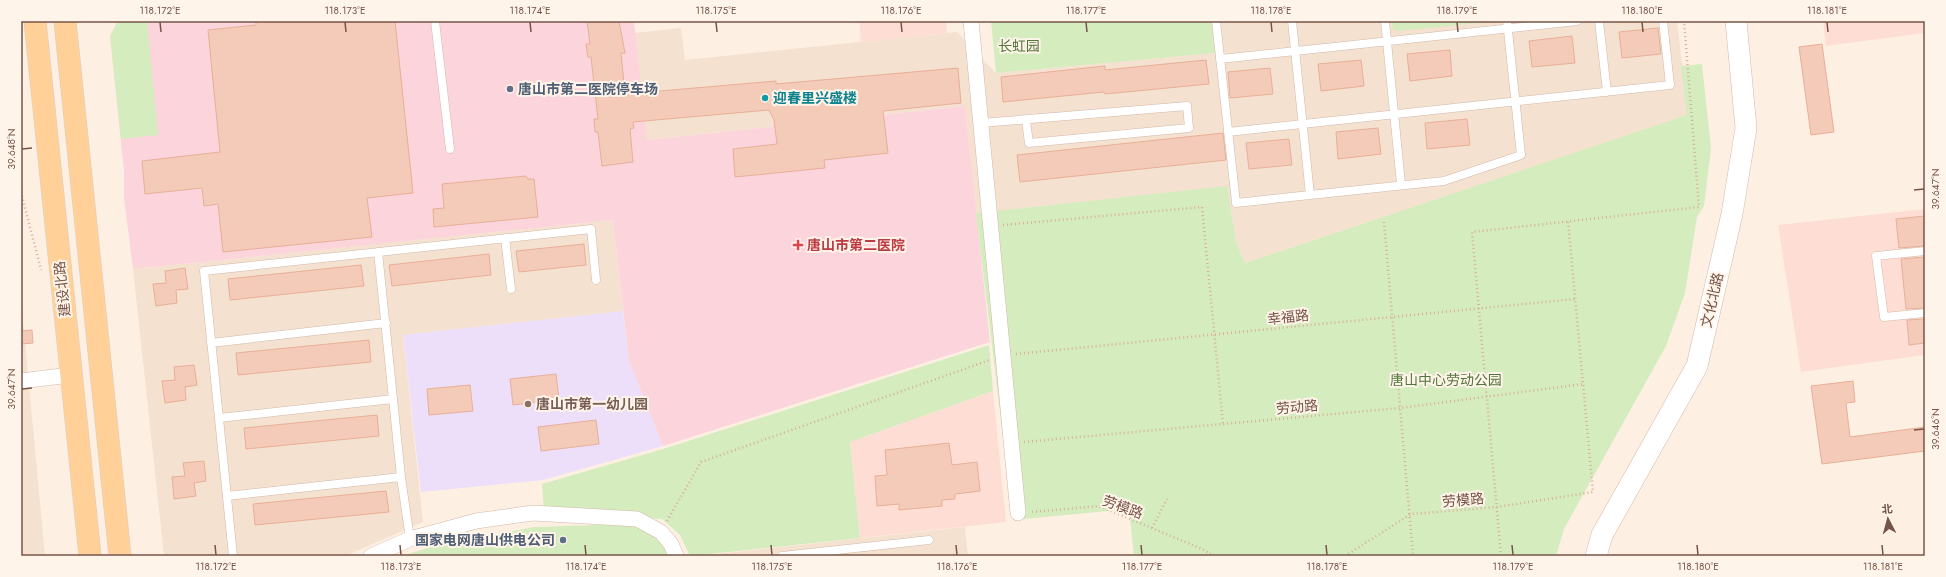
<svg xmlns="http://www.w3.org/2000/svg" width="1946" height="577" viewBox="0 0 1946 577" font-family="Jost,'Noto Sans SC',sans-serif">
	<rect width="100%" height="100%" fill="#fdf0e2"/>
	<path fill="#f5e1d0" d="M1212 21H1677L1688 115 1245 263 1236 242 1227 187 976 213 965 106 646 140 635 33 681 28 685 60 957 32 996 73 1215 53Z
		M613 220 623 311 403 335 423 522 345 556H164L133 269Z
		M21 299 45 556H21Z
		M965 527 968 556H698Z"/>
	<path fill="#feded4" d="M859 21H946L947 33 861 42Z
		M1823 21H1925V33L1826 46Z
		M1925 209V355L1801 372 1778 225Z
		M993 391 1006 522 860 538 850 442Z"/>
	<path fill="#eddefa" d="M623 311 629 361 663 446 543 480 421 492 403 335Z"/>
	<path fill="#fcd4dc" d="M118 21H634L647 140 965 106 990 342 663 446 629 361 613 220 133 269 124 198V171L110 36Z"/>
	<path fill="#d5ecbf" d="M118 21H147L158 135 121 139 110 36Z
		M991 21H1212L1215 53 996 73Z
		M1392 21H1500L1397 31 1393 29Z
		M1702 64 1711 149 1704 206 1697 217 1685 293 1666 346 1564 529 1556 556H1134L1129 509 1013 520 976 213 1227 186 1236 242 1245 263 1687 115 1681 66Z
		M989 345 993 391 850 442 860 538 690 556 680 535 662 519 544 511 542 484 663 449Z
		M632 524 657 533 669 556H402L434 546 534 527Z"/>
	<path fill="#f4cbb8" stroke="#e8af97" d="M256 21H395L413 193 367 198 372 237 223 252 218 204 204 206 202 188 145 194 142 161 220 152 208 30 256 25Z
		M587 21H619L625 53H621L625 94 776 81V84L958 68 961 103 883 111 888 153 824 160 825 168 735 177 733 149 777 144 774 120 769 110 633 122 634 128 630 129 633 162 602 166 598 132H595L594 119H598L591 57H588L586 44H590Z
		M1658 28 1661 54 1622 58 1619 32Z
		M1572 36 1575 63 1532 67 1529 41Z
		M1822 44 1834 132 1811 135 1799 47Z
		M1450 50 1452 76 1410 81 1407 54Z
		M1206 60 1209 84 1105 94 1104 92 1003 102 1001 77 1105 66V70Z
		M1361 60 1364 86 1321 91 1318 64Z
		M1270 68 1273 94 1230 98 1228 72Z
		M1467 119 1470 145 1427 149 1425 123Z
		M1378 128 1381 154 1338 159 1336 132Z
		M1223 133 1226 160 1020 182 1017 155Z
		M1289 139 1292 165 1249 169 1246 143Z
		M526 176 528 179H534L538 217 434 227 433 209 444 208 442 184Z
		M1925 216V246L1899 248 1896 219Z
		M584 244 586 265 519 272 516 251Z
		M489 254 491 275 392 286 389 265Z
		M1925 257V308L1906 309 1901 259Z
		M361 265 364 286 230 300 228 279Z
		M185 268 188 289 176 290 177 303 156 306 153 284 166 283 165 271Z
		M1925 319V343L1909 345 1907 320Z
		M32 330 33 343 21 344V331Z
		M369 340 371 362 238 375 236 353Z
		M194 365 197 385 185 387 186 400 165 403 162 381 175 380 174 367Z
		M556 374 559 399 513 405 510 379Z
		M1853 381 1855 402 1846 403 1850 437 1925 427V451L1822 464 1811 386Z
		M470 385 473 411 429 415 427 389Z
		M377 415 379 436 246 449 244 428Z
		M596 420 599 444 541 451 538 427Z
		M949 443 952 465 977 462 980 491 955 494V499L942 500V506L899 510V504L877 506 875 476 887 475 885 450Z
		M204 461 206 481 194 483 196 496 174 499 172 477 185 476 183 463Z
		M386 491 389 512 255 525 253 504Z"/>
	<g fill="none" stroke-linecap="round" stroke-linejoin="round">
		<g stroke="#d1b8ab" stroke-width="9">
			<path id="lane" d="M435 21 450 149
				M1216 21 1236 203 1310 195
				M1292 21 1310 195 1444 181 1521 155 1507 21
				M1385 21 1401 184
				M1599 21 1607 92
				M1220 59 1577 21
				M981 123 1187 106 1189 128 1029 143 1026 121
				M1228 132 1670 85 1663 21
				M505 238 511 289
				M1925 251 1876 256 1884 317 1925 313
				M378 252 401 477 410 539
				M211 343 386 323
				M219 418 393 399
				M227 496 401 477
				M233 556 204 271 591 229 596 280
				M782 556 929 540"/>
		</g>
		<g stroke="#d1b8ab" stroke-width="16">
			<path id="street" d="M971 21 1018 513
				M21 381 70 375
				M371 556 410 539 476 521 533 513 637 519 661 532 671 544 676 556"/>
		</g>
		<g stroke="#d5b8a7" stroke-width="22">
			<path id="secondary" d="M1596 556 1602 535 1697 366 1732 214 1746 128 1736 21"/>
		</g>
		<g stroke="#d9cfcb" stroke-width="23">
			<path id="primary" d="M35 21 90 556
				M65 21 120 556"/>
		</g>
		<path stroke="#d9ae9b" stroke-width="2.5" stroke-dasharray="1 3" stroke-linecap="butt" d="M21 192 41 270
			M1384 222 1413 556
			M1003 225 1202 207 1223 424
			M1016 354 1575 299
			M1024 442 1400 408 1583 384
			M1032 512 1099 506 1202 549 1214 556
			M667 521 701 462 990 360
			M1152 528 1167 499
			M1345 556 1411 514 1497 507 1593 492 1568 221
			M1501 556 1472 232 1699 207 1684 21"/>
		<use href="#lane" stroke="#fff" stroke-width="8"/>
		<use href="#street" stroke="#fff" stroke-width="15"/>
		<use href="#secondary" stroke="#fff" stroke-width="21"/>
		<use href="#primary" stroke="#ffd097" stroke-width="22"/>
	</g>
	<path fill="none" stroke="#765447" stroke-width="1.5" d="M160 22 161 32M345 22 346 32M530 22 531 32M716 22 717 32M901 22 902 32M1086 22 1087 32M1271 22 1272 32M1457 22 1458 32M1642 22 1643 32M1827 22 1828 32M22 149 32 148M1914 190 1924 189M22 389 32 388M1914 430 1924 429M215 545 216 555M400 545 401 555M585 545 586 555M771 545 772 555M956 545 957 555M1141 545 1142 555M1326 545 1327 555M1512 545 1513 555M1697 545 1698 555M1882 545 1883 555"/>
	<g fill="#5c6f8a" stroke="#fff4e9" stroke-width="1.5">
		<circle cx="510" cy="89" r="4"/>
		<circle cx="563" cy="540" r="4"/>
	</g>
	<circle fill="#0f9aa8" stroke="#fff4e9" stroke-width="1.5" cx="765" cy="98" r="4"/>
	<path fill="#e0444e" stroke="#fff4e9" stroke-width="1.5" d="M796 239h4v4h4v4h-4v4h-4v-4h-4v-4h4z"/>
	<circle fill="#8d6e63" stroke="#fff4e9" stroke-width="1.5" cx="528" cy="404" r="4"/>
	<g text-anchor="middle" stroke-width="4" stroke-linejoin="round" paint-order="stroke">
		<g font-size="14" fill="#52773c" stroke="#fff4e9">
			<text x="1019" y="51">长虹园</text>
			<text x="1446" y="385">唐山中心劳动公园</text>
		</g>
		<g font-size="14" font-weight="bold" fill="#4e5e75" stroke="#fff4e9" text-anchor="start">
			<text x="518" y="94">唐山市第二医院停车场</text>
			<text x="555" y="545" text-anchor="end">国家电网唐山供电公司</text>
		</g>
		<g font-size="14" font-weight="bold" fill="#0d838f" stroke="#fff4e9" text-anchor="start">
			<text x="773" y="103">迎春里兴盛楼</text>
		</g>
		<g font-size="14" font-weight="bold" fill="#be3a42" stroke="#fff4e9" text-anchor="start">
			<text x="807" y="250">唐山市第二医院</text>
		</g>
		<g font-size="14" fill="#765447" stroke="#fff4e9">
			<text transform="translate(62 289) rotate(-96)" y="5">建设北路</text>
			<text transform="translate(1712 300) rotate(-77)" y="5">文化北路</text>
			<text transform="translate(1288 317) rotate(-6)" y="5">幸福路</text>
			<text transform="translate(1297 407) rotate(-5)" y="5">劳动路</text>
			<text transform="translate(1463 500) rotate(-5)" y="5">劳模路</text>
			<text transform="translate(1123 507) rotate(20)" y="5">劳模路</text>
		</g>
		<g font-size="14" font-weight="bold" fill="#785e54" stroke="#fff4e9" text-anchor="start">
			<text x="536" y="409">唐山市第一幼儿园</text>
		</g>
	</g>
	<rect width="1946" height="577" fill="none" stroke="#fff4e9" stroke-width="44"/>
	<g transform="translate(1888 519) rotate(354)" stroke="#fff4e9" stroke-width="3" paint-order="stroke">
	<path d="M0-3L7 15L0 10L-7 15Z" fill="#765447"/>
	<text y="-6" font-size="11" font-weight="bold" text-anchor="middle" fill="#765447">北</text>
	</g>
	<rect x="22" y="22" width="1902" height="533" fill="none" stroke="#765447" stroke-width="1.5"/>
	<g font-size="10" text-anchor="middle" fill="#765447">
		<text x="160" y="14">118.172°E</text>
		<text x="345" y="14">118.173°E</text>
		<text x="530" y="14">118.174°E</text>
		<text x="716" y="14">118.175°E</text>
		<text x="901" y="14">118.176°E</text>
		<text x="1086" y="14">118.177°E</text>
		<text x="1271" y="14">118.178°E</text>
		<text x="1457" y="14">118.179°E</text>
		<text x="1642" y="14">118.180°E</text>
		<text x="1827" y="14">118.181°E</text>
		<text transform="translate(11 149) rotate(-90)" y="4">39.648°N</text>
		<text transform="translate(1935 189) rotate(-90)" y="4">39.647°N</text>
		<text transform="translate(11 389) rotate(-90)" y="4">39.647°N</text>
		<text transform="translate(1935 429) rotate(-90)" y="4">39.646°N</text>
		<text x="216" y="570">118.172°E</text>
		<text x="401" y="570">118.173°E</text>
		<text x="586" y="570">118.174°E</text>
		<text x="772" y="570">118.175°E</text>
		<text x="957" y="570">118.176°E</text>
		<text x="1142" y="570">118.177°E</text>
		<text x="1327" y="570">118.178°E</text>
		<text x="1513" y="570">118.179°E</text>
		<text x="1698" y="570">118.180°E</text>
		<text x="1883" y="570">118.181°E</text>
	</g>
</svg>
